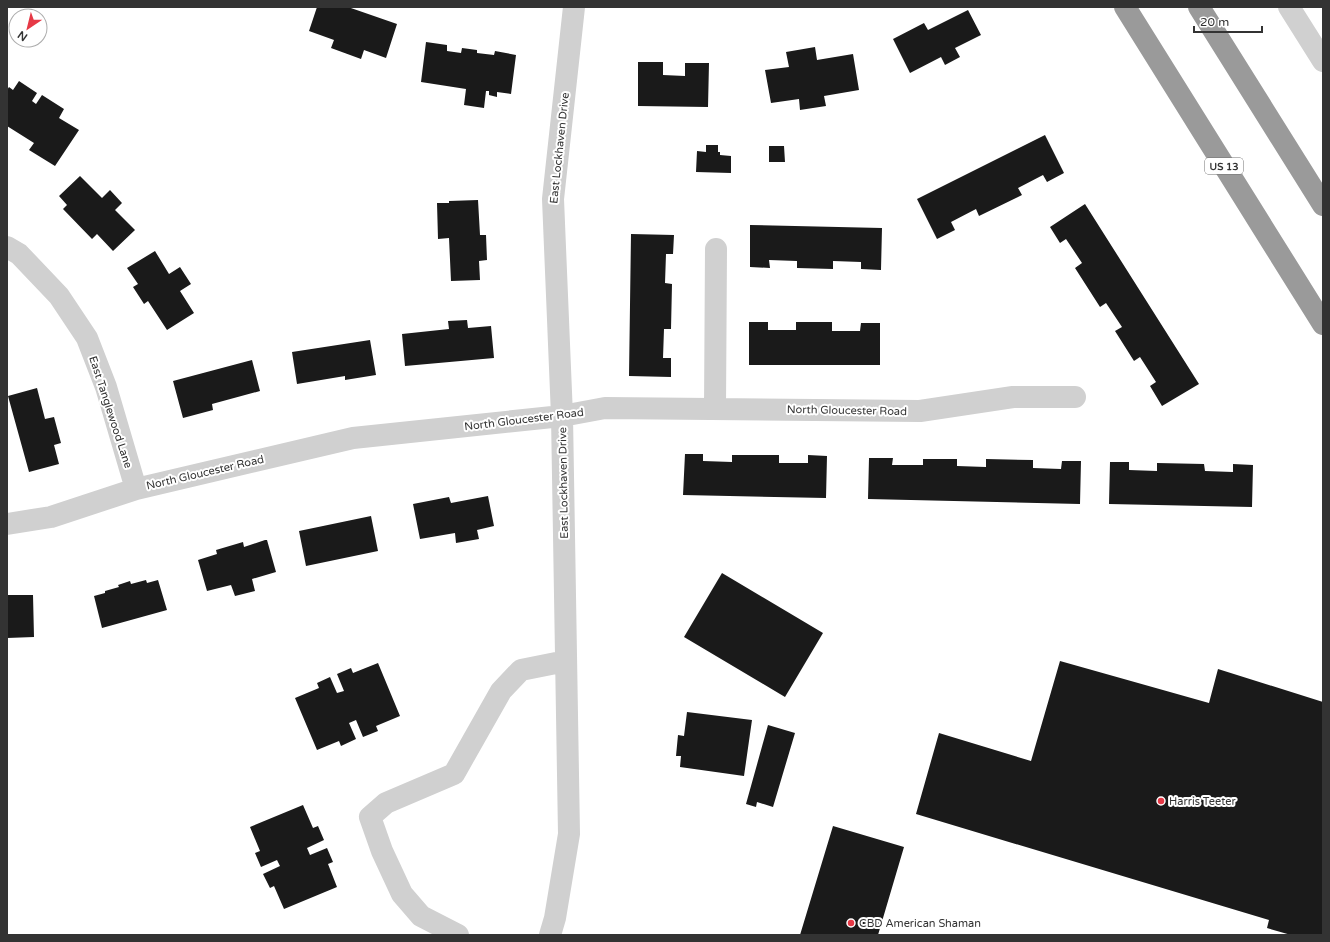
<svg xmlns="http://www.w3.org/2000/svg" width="1330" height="942" viewBox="0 0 1330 942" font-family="'Varela Round',sans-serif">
	<rect width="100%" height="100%" fill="#fff"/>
	<path fill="#1a1a1a" d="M317 7H348L397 24 386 58 364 50 361 59 331 48 334 40 309 31Z
		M968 10 981 35 955 48 960 57 945 65 941 57 910 73 893 39 924 23 928 30Z
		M426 42 447 45V51L461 53 462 48 477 50V53L494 55 495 51 516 55 511 94 497 92V97L489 95V91H486L484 108 464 105 466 89 421 82Z
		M815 47 817 60 853 54 859 90 824 96 826 106 800 110 799 99 771 103 765 70 789 67 786 52Z
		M638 62H663V75L685 76V63H709L708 107 638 106Z
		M19 81 37 93 32 101 36 104 42 95 64 109 59 118 79 130 55 166 29 150 34 143 7 126V90L9 87 13 90Z
		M1045 135 1064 173 1047 182 1043 175 1018 188 1022 195 979 216 976 209 951 222 955 230 937 239 917 199Z
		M706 145H718V152H720V155L731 156V173L696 172 697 151 706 152Z
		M769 146H784L785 162H769Z
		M80 176 102 198 110 190 122 203 115 210 135 230 113 251 97 234 92 239 63 209 67 205 59 196Z
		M478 200 480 235H486L487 260 479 261 480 280 451 281 449 238 438 239 437 203H449V201Z
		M1085 204 1199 384 1162 406 1150 386 1156 382 1140 357 1134 361 1115 331 1122 327 1106 303 1100 307 1075 268 1082 263 1066 239 1060 243 1050 227Z
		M750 225 882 228 881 270 861 269V262L833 261V269L797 268V261L769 260 770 268 750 267Z
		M631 234 674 235 673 254H666L665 283 672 284 671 329H664L663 358H671V377L629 376Z
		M155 251 169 274 180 267 191 284 180 291 194 313 167 330 148 301 144 304 133 287 138 284 127 268Z
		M467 320 468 328 491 326 494 358 405 366 402 334 449 329 448 321Z
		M749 322H768V330H796V322H832V331H860L861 323H880V365H749Z
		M370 340 376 375 345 380V376L297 384 292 352Z
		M252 360 260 391 212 404 213 410 183 418 173 381Z
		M37 388 45 419 54 417 61 443 54 445 59 464 29 472 8 396Z
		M685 454H703V461L732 462V455H779V463H808V455L827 456 826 498 683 495Z
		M869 458H893L892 465H923V459H957V466L986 467V459L1033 460V468L1061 469 1062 461H1081L1080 504 868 499Z
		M1110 462H1129V470L1157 471V463L1204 464 1205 471 1233 472V464L1253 465 1252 507 1109 504Z
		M488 496 494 526 477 530 479 539 456 543 455 533 420 539 413 504 449 497 451 503Z
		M371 516 378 551 306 566 299 531Z
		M265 540H267L276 572 252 579 255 591 235 596 231 585 207 591 198 560 217 554 216 550 243 542 244 547Z
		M722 573 823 633 785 697 684 637Z
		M146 580 147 583 158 580 167 610 102 628 94 596 105 593V591L119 587 118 585 130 581 131 584Z
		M7 595H33L34 637 7 638Z
		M1060 661 1209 703 1218 669 1323 702V935H1291L1267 928 1269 920 916 814 939 733 1031 761Z
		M378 663 400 716 376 726 378 731 363 737 356 720 349 723 356 739 341 746 339 741 317 750 295 698 319 688 317 683 330 677 337 693 344 691 337 674 351 668 353 673Z
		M687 712 752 720 744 776 680 767 681 756H676L678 735 684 736Z
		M768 725 795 733 773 807 757 802 756 807 746 804Z
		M303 805 313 828 318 826 324 840 307 848 310 855 327 848 333 862 328 864 337 887 284 909 274 886 270 888 263 874 280 866 277 860 261 867 255 853 260 851 250 827Z
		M833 826 904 847 878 935H800Z"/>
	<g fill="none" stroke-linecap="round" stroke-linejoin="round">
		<path stroke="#d0d0d0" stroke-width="22" d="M1289 7 1323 61
			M7 247 19 254 59 296 87 338 106 387 136 489
			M715 409 716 249
			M7 524 51 517 136 489 353 438 562 416 605 408 920 411 1013 397H1075
			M458 935 421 916 402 894 382 851 370 817 386 803 454 774 501 691 521 670 566 661
			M550 935 555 918 569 834 562 416 553 199 574 7"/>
		<path stroke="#9a9a9a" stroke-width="22" d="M1125 7 1323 324
			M1199 7 1323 205"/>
	</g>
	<g fill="#e63946" stroke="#fff" stroke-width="1.5">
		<circle cx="1161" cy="801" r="4"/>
		<circle cx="851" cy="923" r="4"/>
	</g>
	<g text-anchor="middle" stroke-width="4" stroke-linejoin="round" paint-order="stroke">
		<rect fill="#fff" stroke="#707070" stroke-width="1" x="1205" y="158" width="38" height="16" rx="3"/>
		<g font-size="10" font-weight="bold" fill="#333">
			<text x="1224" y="170">US 13</text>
		</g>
		<g font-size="11" fill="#333" stroke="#fff">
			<text transform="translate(559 148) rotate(-84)" y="4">East Lockhaven Drive</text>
			<text transform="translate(847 410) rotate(1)" y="4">North Gloucester Road</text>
			<text transform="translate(111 412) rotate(72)" y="4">East Tanglewood Lane</text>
			<text transform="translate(524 419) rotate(-7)" y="4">North Gloucester Road</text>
			<text transform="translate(205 472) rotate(-13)" y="4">North Gloucester Road</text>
			<text transform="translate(563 483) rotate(-91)" y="4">East Lockhaven Drive</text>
		</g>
		<g font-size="11" fill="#333" stroke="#fff" text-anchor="start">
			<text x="1169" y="805">Harris Teeter</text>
			<text x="859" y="927">CBD American Shaman</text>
		</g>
	</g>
	<rect width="1330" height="942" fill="none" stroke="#333333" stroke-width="16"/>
	<g transform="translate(28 28) rotate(215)"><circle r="19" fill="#ffffff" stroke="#adadad"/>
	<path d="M0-3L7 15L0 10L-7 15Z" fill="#e63946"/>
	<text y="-6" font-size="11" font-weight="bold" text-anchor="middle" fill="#333333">N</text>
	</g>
	<path d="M1194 26v6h68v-6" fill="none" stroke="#333333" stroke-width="2"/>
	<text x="1200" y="26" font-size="12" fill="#333333" stroke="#ffffff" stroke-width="3" paint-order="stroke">20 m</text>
</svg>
